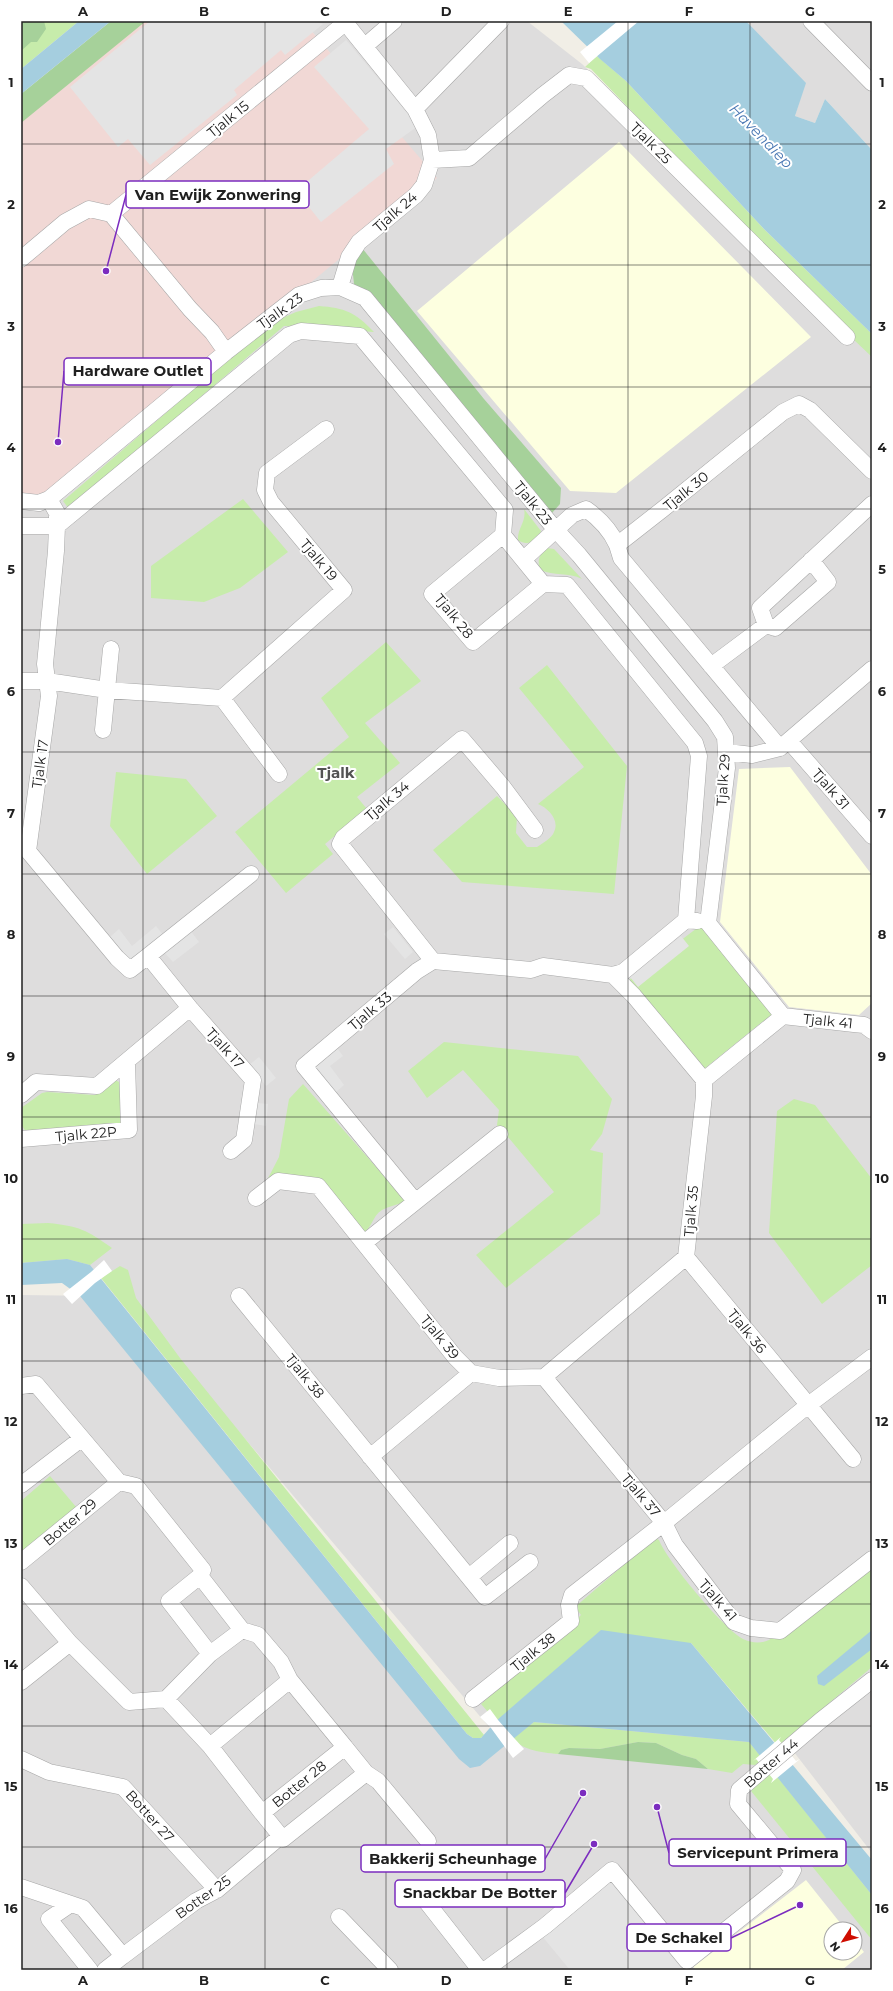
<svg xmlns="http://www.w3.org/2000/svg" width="893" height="1991" viewBox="0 0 893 1991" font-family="Montserrat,sans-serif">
	<rect width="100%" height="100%" fill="#f1eee6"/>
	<path fill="#dedddd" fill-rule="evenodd" d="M303 21H527L582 64 872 344V1853L739 1681 692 1632 620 1630 489 1727 109 1278 21 1266V498L436 179Z
		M746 21H872V150L825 99 815 123 795 116 805 83Z
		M21 1295 98 1296 484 1757 542 1711 756 1733 872 1879V1970H21ZM831 1929H855V1953H831Z"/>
	<path fill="#f1d8d5" d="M129 21H303L437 178 47 501 21 498V109Z"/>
	<path fill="#fdffe0" d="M619 142 811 337 616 493 570 491 417 311Z
		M790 767 872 875V1003L859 1015 789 1007 720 922 739 769Z
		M806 1880 845 1929H831V1953H855V1941L864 1952 842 1970H693L692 1968Z"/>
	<path fill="#c7ecab" d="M21 21H79L21 69Z
		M597 56 626 81 764 229 872 334V357L834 321 591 69 585 67Z
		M319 306C345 308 355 312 374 332L284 326 69 509 63 501 271 323 296 312Z
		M243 499 288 552 240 588 204 602 151 598V566Z
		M524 509 541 531 539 537C531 542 527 546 518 540 517 529 527 521 524 509Z
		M547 548 554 549 582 579C568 572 554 576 540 570 537 560 539 555 547 548Z
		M386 642 421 681 365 723 400 763 357 797 367 809 325 844 333 854 286 893 235 832 349 737 321 698Z
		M547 665 627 766 614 894 462 882 433 850 497 796 517 816 516 833 527 847H537C543 843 552 838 554 832 560 820 548 808 538 804L584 767 519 688Z
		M116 772 186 779 217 816 147 874 110 826Z
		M701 925 783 1020 762 1022 698 1074 625 983Z
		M444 1042 578 1056 612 1099 602 1134 590 1150 603 1153 600 1214 506 1288 476 1255 554 1192 508 1137 504 1139 497 1125 499 1110 463 1070 427 1098 408 1071Z
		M115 1080 119 1082 122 1088V1125L26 1132 21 1124V1108L42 1093 47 1092 95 1095Z
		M303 1084 406 1201C398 1205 389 1206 382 1210 372 1216 372 1229 362 1234L316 1185 264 1186 279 1157 289 1099Z
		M794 1099 815 1105 872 1179V1265L822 1304 769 1233 777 1111Z
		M48 1223C79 1226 87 1230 112 1248L90 1265 67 1259 21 1263V1224Z
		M120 1266 128 1270 136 1298 180 1358 484 1735 481 1738H473L467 1734 101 1278Z
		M50 1476 77 1508 21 1553V1501Z
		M655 1538 659 1540C667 1561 723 1628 743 1639 751 1643 761 1644 769 1640L864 1561 872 1571V1667L778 1746 691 1643 496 1721 481 1704 581 1615 575 1607Z
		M534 1722 749 1742 763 1759 755 1765 743 1764 732 1773 708 1769 696 1759 682 1755 656 1743 638 1742 600 1749 569 1748 561 1750 558 1754C539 1752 527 1751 512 1739Z
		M772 1770 872 1895V1940L751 1791Z"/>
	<path fill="#a6d19a" d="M22 21H44L46 29 37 42H31L21 51Z
		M111 21H146L21 123V94Z
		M362 248 484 399 561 488 560 504 552 513 354 284 352 265Z
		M638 1742 656 1743 682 1755 696 1759 708 1769 558 1754 561 1750 569 1748 600 1749Z"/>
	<path fill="#e4e4e4" d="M150 21H311L323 24 285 55 281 50 234 90 237 95 150 165 128 139 118 147 70 87Z
		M346 40 418 126 386 149 394 164 321 222 296 191 369 129 314 67Z
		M156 926 163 935 130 962 110 937 119 929 132 946Z
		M393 927 413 952 405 959 384 934Z
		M190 930 199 942 173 962 163 951Z
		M681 936 689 946 638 987 630 977Z
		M337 1048 343 1056 330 1066 344 1085 335 1093 314 1068Z
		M259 1057 276 1078 266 1086 249 1065Z
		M257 1103 268 1104 266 1126 254 1124Z
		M612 1870 696 1970H570L537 1930Z"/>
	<path fill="#a5cedf" d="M79 21H111L21 94V69Z
		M561 21H746L806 83 795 116 815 123 825 99 872 150V334L764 229 626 81 600 59Z
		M67 1259 90 1265 467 1734 473 1738H481L496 1721 601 1630 691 1643 872 1860V1895L749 1742 534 1722 480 1766 470 1768 459 1759 80 1296 62 1283 21 1285V1263Z
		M872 1630V1649L824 1686 818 1684 817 1676Z"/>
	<path fill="#fff" d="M618 21H639L589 63 580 52Z
		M104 1260 112 1271 95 1283 72 1304 63 1294 91 1272Z
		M490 1709 498 1720 524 1749 513 1758 491 1728 480 1717Z
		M781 1737 779 1740 796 1761 800 1759 771 1783 773 1779 764 1768 756 1759 753 1761Z"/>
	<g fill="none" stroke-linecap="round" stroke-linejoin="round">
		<g stroke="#a7a7a7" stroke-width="17">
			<path id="minor" d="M811 21 872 83
				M365 46 394 21
				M415 109 501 21
				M432 160 469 158 543 95 569 75 586 78 847 337
				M111 214 345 23
				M21 259 65 222 89 209 111 214 190 309 212 332 226 352
				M340 287 349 257 359 242 416 195 424 185 432 160 428 135 415 109 344 21
				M49 499 57 513V526L56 551 45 664 49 696 28 851 117 958 130 970 148 956 190 1008 253 1080 244 1140 231 1151
				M21 501 39 503 49 499 226 352 299 295 321 288 340 287 365 298 555 529 579 555 715 721 725 737 727 768 708 923 783 1016
				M21 526H57
				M57 526 289 335 301 331 360 336 505 510 503 535 543 584 567 585 695 743 699 756 686 920
				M503 535 432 594 473 642 543 584
				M524 559 572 515 586 509C600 519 610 529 617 545
				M766 625 760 608 872 504
				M711 666 766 625 775 628 828 582 811 560
				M21 681H47L107 690 222 698 279 774
				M222 698 344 590 271 502 265 490 267 473 326 429
				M103 730 111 649
				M789 741 872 836
				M780 748 621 558 617 545 663 509 783 412 799 404 810 410 872 471
				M727 752 752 755 780 748 872 669
				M148 956 251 874
				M433 961 340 844 343 838 462 739 503 787 535 830
				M613 975 634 996 704 1080
				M783 1016 854 1024 864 1025 872 1031
				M21 1095 36 1082 97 1086 190 1008
				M21 1139 129 1130 127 1062
				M256 1198 278 1181 318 1186 455 1357 471 1373 499 1378 544 1377
				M415 1201 304 1066 417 971 433 961 531 970 543 966 613 975 623 972 686 920 697 921
				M364 1243 500 1134
				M686 1257 853 1459
				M239 1296 485 1597 530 1562
				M872 1357 807 1406 664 1523 675 1545 734 1622 751 1628 780 1631 872 1559
				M544 1377 686 1257 704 1096V1080L783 1016
				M21 1386 36 1384 119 1482 21 1562
				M370 1457 471 1373
				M119 1482 136 1486 203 1570 200 1576
				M21 1485 81 1439
				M469 1577 510 1543
				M21 1586 70 1643 21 1682
				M242 1630 258 1635 281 1662 290 1680 345 1747
				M70 1643 129 1702 166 1699 210 1746 262 1813 345 1747 366 1773 283 1839 262 1813
				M166 1699 210 1654 242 1630 200 1576 169 1601 210 1654
				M473 1699 571 1621 569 1605 572 1595 664 1523 544 1377
				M210 1746 290 1680
				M21 1759 49 1772 123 1787 217 1890
				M366 1773 378 1781 428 1841
				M21 1887 83 1908 123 1956 105 1970
				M418 1891 480 1970
				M71 1904 49 1919 90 1970
				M339 1917 390 1970
				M123 1956 196 1901 217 1890 281 1836
				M485 1970 545 1926 612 1870 687 1961 787 1881 793 1870 738 1804 739 1790 820 1721 872 1680"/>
		</g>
		<use href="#minor" stroke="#fff" stroke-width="16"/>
	</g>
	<path fill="none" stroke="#202020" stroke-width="1" stroke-opacity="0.55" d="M143 21V1970M265 21V1970M386 21V1970M507 21V1970M628 21V1970M750 21V1970M21 144H872M21 265H872M21 387H872M21 509H872M21 630H872M21 752H872M21 874H872M21 996H872M21 1117H872M21 1239H872M21 1361H872M21 1482H872M21 1604H872M21 1726H872M21 1847H872"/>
	<g text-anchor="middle" stroke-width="4" stroke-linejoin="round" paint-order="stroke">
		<g font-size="14" fill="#202020" stroke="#fff">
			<text transform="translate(228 119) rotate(-39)" y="5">Tjalk 15</text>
			<text transform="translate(651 143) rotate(45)" y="5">Tjalk 25</text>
			<text transform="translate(395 212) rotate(-41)" y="5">Tjalk 24</text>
			<text transform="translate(280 311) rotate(-35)" y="5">Tjalk 23</text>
			<text transform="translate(686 491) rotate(-39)" y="5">Tjalk 30</text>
			<text transform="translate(533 503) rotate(51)" y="5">Tjalk 23</text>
			<text transform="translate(319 560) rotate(50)" y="5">Tjalk 19</text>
			<text transform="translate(454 616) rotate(51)" y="5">Tjalk 28</text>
			<text transform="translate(40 764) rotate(-82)" y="5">Tjalk 17</text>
			<text transform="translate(723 780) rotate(-86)" y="5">Tjalk 29</text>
			<text transform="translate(831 789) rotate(49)" y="5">Tjalk 31</text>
			<text transform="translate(387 801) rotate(-40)" y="5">Tjalk 34</text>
			<text transform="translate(370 1011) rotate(-40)" y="5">Tjalk 33</text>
			<text transform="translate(828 1021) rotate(6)" y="5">Tjalk 41</text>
			<text transform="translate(225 1048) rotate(48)" y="5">Tjalk 17</text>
			<text transform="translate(86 1134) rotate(-5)" y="5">Tjalk 22P</text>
			<text transform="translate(691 1211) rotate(-85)" y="5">Tjalk 35</text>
			<text transform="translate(747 1331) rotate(51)" y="5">Tjalk 36</text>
			<text transform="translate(440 1337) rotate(51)" y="5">Tjalk 39</text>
			<text transform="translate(305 1376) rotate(51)" y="5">Tjalk 38</text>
			<text transform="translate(641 1495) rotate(50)" y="5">Tjalk 37</text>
			<text transform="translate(70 1522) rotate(-40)" y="5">Botter 29</text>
			<text transform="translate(718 1600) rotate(49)" y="5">Tjalk 41</text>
			<text transform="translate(533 1652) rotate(-39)" y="5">Tjalk 38</text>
			<text transform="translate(771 1763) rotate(-41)" y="5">Botter 44</text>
			<text transform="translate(299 1784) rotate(-39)" y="5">Botter 28</text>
			<text transform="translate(150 1816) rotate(48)" y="5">Botter 27</text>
			<text transform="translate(203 1897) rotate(-35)" y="5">Botter 25</text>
		</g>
		<g font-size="15" font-style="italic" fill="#4977b3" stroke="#fff">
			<text transform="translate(761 136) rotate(46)" y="5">Havendiep</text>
		</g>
		<g font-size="15" font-weight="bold" fill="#535353" stroke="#fff">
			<text x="336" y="778">Tjalk</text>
		</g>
	</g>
	<path fill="none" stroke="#7b2cbf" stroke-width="1.5" d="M106 271L126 195M58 442L64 371M657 1807L669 1853M583 1793L545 1859M594 1844L565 1893M800 1905L731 1938"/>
	<g fill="#7b2cbf" stroke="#fff" stroke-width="1.5">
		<circle cx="106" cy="271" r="4"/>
		<circle cx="58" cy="442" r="4"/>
		<circle cx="657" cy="1807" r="4"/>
		<circle cx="583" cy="1793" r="4"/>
		<circle cx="594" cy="1844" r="4"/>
		<circle cx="800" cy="1905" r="4"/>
	</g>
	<g fill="#fff" stroke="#7b2cbf" stroke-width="1.5">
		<rect x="126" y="181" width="183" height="27" rx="4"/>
		<rect x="64" y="358" width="147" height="27" rx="4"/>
		<rect x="669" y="1839" width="177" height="27" rx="4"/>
		<rect x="361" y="1845" width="184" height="27" rx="4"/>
		<rect x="395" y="1880" width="170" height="27" rx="4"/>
		<rect x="627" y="1924" width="104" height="27" rx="4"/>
	</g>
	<g font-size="15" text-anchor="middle" font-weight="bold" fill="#202020">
		<text x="218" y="200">Van Ewijk Zonwering</text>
		<text x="138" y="376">Hardware Outlet</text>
		<text x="758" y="1858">Servicepunt Primera</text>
		<text x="453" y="1864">Bakkerij Scheunhage</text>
		<text x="480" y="1898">Snackbar De Botter</text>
		<text x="679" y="1943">De Schakel</text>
	</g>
	<rect width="893" height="1991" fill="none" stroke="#ffffff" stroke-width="44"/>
	<g transform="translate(843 1941) rotate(234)"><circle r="19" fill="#ffffff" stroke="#a6a6a6"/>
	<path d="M0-3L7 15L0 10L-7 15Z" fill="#cf0d00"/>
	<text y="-6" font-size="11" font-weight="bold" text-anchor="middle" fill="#202020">N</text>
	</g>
	<rect x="22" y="22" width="849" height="1947" fill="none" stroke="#202020" stroke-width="1.5"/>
	<g font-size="13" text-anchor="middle" font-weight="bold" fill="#202020">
		<text x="83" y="16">A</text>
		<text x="204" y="16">B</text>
		<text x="325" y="16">C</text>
		<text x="446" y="16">D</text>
		<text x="568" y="16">E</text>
		<text x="689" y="16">F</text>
		<text x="810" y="16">G</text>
		<text x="11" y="87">1</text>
		<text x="882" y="87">1</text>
		<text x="11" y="209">2</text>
		<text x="882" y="209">2</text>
		<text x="11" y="331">3</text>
		<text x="882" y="331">3</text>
		<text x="11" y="452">4</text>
		<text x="882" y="452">4</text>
		<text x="11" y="574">5</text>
		<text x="882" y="574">5</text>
		<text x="11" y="696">6</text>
		<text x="882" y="696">6</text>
		<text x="11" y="818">7</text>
		<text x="882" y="818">7</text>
		<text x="11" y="939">8</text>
		<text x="882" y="939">8</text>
		<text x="11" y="1061">9</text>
		<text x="882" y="1061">9</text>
		<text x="11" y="1183">10</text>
		<text x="882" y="1183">10</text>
		<text x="11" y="1304">11</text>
		<text x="882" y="1304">11</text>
		<text x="11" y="1426">12</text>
		<text x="882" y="1426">12</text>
		<text x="11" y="1548">13</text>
		<text x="882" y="1548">13</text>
		<text x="11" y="1669">14</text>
		<text x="882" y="1669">14</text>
		<text x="11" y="1791">15</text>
		<text x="882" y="1791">15</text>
		<text x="11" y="1913">16</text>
		<text x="882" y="1913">16</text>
		<text x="83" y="1985">A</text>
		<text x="204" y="1985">B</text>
		<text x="325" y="1985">C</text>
		<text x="446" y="1985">D</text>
		<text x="568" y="1985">E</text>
		<text x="689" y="1985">F</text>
		<text x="810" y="1985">G</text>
	</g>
</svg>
